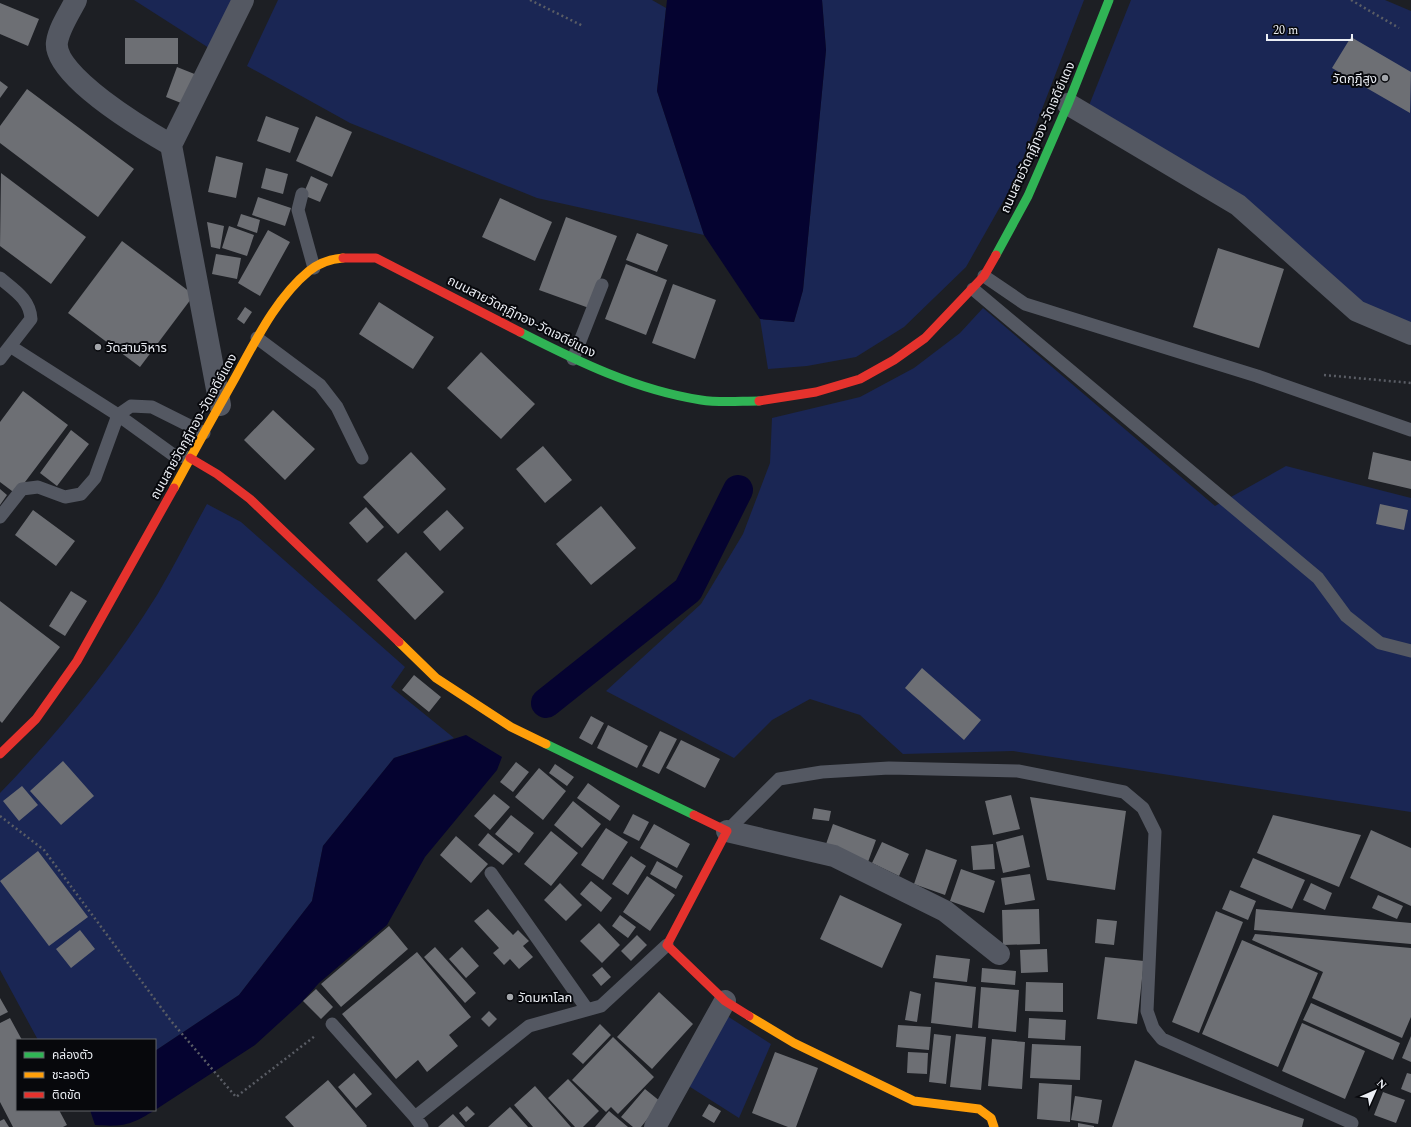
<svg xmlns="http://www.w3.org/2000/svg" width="1411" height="1127" viewBox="0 0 1411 1127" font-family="Spectral,'Noto Sans Thai',serif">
	<rect width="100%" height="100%" fill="#1d1f24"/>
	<path fill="#1a2654" d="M134 0H233L209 48Z
		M278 0H652L666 8 657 91 704 235 537 198 350 123 247 66Z
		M822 0H1084L1014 182 966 267 904 327 856 357 807 366 768 369 760 319 794 322 803 290 826 50Z
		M1131 0H1385L1411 11V326L1361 306 1088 108Z
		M983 308 1215 506 1286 466 1411 498V812L1013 751 903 754 860 715 810 699 772 720 734 758 606 691 701 604 743 534 770 463 772 418 860 397 914 368 960 333Z
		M207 504 241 522 405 667 391 687 454 738 394 758 323 846 312 901 239 995 155 1051V1040H38L0 970V793C58 733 113 666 157 595 175 565 190 534 207 504Z
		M724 1014 771 1044 739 1118 687 1085Z"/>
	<path fill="#050330" d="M667 0H822L826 50 803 290 794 322 760 319 704 235 657 91Z
		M466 735 502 757 497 770 425 857 387 925 319 983 301 1003 255 1045 155 1110V1051L239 995 312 901 323 846 394 758Z
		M90 1110H155C131 1125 124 1127 95 1125Z"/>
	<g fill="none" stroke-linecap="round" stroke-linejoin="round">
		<path stroke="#050330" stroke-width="30" d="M546 703 688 590 738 490"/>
	</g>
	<path fill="#6d6f74" d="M0 3 39 19 28 46 0 34Z
		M1351 37 1411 72 1410 113 1332 68Z
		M125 38H178V64H125Z
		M177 67 197 75 186 105 166 97Z
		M0 81 8 87 0 98Z
		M27 89 134 169 98 217 0 143V126Z
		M266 116 299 128 290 153 257 141Z
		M316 116 352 132 332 177 296 161Z
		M216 156 243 163 236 198 208 192Z
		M266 168 288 174 283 194 261 188Z
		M1 173 86 237 51 284 0 246Z
		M311 176 328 184 320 202 303 195Z
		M258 197 291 208 285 226 252 215Z
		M500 198 552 222 535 261 482 237Z
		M241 214 260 220 257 233 237 226Z
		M566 217 617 236 589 308 539 290Z
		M207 222 224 226 220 249 211 247Z
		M229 226 254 235 247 256 222 248Z
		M268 230 290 242 260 296 238 283Z
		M637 233 668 245 657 272 626 260Z
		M122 241 194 295 140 367 68 313Z
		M1218 248 1284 269 1259 348 1193 327Z
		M216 254 241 258 237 279 212 274Z
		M626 264 667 280 646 335 605 319Z
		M673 284 716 300 695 359 652 343Z
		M379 302 434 337 413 369 359 334Z
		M245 307 252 312 244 324 237 319Z
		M481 352 535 404 501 439 447 388Z
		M23 391 68 425 16 494 0 482V422Z
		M273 410 315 449 285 480 244 440Z
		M71 430 89 444 57 486 40 473Z
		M543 446 572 480 545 503 516 469Z
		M411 452 446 489 398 534 363 497Z
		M1373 452 1411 461V489L1368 479Z
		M0 489 7 495 0 505Z
		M1380 504 1408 510 1404 530 1376 524Z
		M601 506 636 548 591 585 556 544Z
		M366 507 384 527 367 543 349 523Z
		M33 510 75 541 56 566 15 535Z
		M447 510 464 528 440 551 423 532Z
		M406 552 444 592 415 620 377 580Z
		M71 591 87 601 65 636 49 626Z
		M0 601 60 647 2 723 0 721Z
		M922 668 981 720 964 740 905 688Z
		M414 675 441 697 429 712 402 690Z
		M591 716 604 723 592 745 579 738Z
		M608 725 648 746 637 768 597 748Z
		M660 731 677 739 659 774 642 766Z
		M681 740 720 759 705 788 666 768Z
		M63 761 94 796 61 825 30 791Z
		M516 762 529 772 513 792 500 782Z
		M555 764 574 777 567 786 549 773Z
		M539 768 566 791 543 820 515 797Z
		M588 783 620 806 610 821 577 798Z
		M22 786 38 805 19 821 3 801Z
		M494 794 510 807 490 830 474 816Z
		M1011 795 1020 829 993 835 985 801Z
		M1030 797 1126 811 1115 890 1047 880Z
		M573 801 601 824 582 848 554 825Z
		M814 808 831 811 829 821 812 819Z
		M633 814 649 822 639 841 623 833Z
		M511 815 534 833 519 853 495 834Z
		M1273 815 1361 835 1339 887 1257 853Z
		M654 824 690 844 677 868 640 848Z
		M833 824 876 840 868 862 825 847Z
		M606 828 628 842 603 880 581 865Z
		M1371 830 1411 848V906L1350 878Z
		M551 831 578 853 551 886 524 864Z
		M488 833 513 854 503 865 478 845Z
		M1023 835 1030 867 1003 873 996 842Z
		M456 836 488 864 471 883 440 855Z
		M882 842 909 854 899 876 872 863Z
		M993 844 995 869 973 870 971 846Z
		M926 849 957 860 945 895 914 884Z
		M38 851 88 917 49 946 0 881Z
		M631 856 646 866 628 895 612 884Z
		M1253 858 1305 880 1292 909 1240 887Z
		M657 861 683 876 676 889 650 874Z
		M961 869 995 881 984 913 950 901Z
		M1030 874 1035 900 1005 905 1001 878Z
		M647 876 675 895 650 931 623 912Z
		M591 881 612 898 601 912 580 894Z
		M560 883 582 905 566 921 544 900Z
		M1311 883 1332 893 1325 910 1303 900Z
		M1230 890 1256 901 1248 920 1222 909Z
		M840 895 902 924 882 968 820 939Z
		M1378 895 1403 906 1397 919 1372 908Z
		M488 909 513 935 518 930 529 941 523 946 533 957 519 969 510 959 504 965 493 953 499 948 474 921Z
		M1039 909 1040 944 1003 945 1002 910Z
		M1256 909 1411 923V944L1254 930Z
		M1216 911 1243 922 1199 1033 1172 1022Z
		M620 915 636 927 628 938 612 926Z
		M1097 919 1117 921 1114 945 1095 943Z
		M599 923 620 945 602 963 580 941Z
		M389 926 408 949 341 1007 321 984Z
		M80 930 95 949 71 968 56 949Z
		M1255 934 1411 948V1017L1402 1038 1312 998 1323 972 1252 940Z
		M637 935 647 945 631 961 621 951Z
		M1242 940 1318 973 1278 1067 1202 1034Z
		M435 947 476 993 465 1003 424 957Z
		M462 947 479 966 466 978 449 959Z
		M1047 949 1048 972 1021 973 1020 950Z
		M417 952 471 1017 449 1035 458 1046 427 1072 418 1060 396 1079 342 1014Z
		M936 955 970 959 967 982 933 978Z
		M1105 957 1144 961 1137 1024 1097 1019Z
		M602 967 611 977 601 986 592 975Z
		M982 968 1016 971 1015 985 981 982Z
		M935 982 976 987 972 1028 931 1023Z
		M1026 982 1063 983V1012L1025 1011Z
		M981 987 1019 990 1016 1032 978 1028Z
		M316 989 333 1007 321 1019 303 1001Z
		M910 991 921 994 917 1022 905 1020Z
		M659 992 693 1024 652 1069 617 1037Z
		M0 998 8 1012 0 1016Z
		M1311 1003 1400 1043 1393 1060 1303 1020Z
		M489 1011 497 1019 489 1027 481 1019Z
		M10 1018 22 1040H17V1110H59L67 1125 63 1127H13L0 1102V1023Z
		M1029 1018 1066 1020 1065 1040 1028 1038Z
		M1302 1023 1365 1051 1345 1099 1282 1071Z
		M600 1024 611 1035 583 1064 572 1054Z
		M898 1025 931 1027 929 1050 896 1047Z
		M934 1034 951 1036 946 1084 929 1082Z
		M956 1034 986 1037 981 1090 950 1087Z
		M1411 1036V1062L1402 1058Z
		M613 1037 654 1077 618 1114 611 1107 606 1112 572 1080Z
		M992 1039 1025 1042 1022 1089 988 1086Z
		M1032 1044 1081 1046 1080 1080 1030 1078Z
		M775 1052 818 1068 796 1127H788L752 1113Z
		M908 1052 928 1053 927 1074 907 1073Z
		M1135 1060 1304 1119 1302 1127H1112Z
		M354 1073 372 1094 356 1108 338 1087Z
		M1407 1073 1411 1074V1093L1401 1089Z
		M568 1079 599 1111 583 1127H575L548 1098Z
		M328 1080 367 1126 366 1127H294L285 1117Z
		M1039 1083 1072 1085 1070 1122 1037 1119Z
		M535 1086 571 1127H533L514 1105Z
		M645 1089 661 1102 641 1127H633L621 1117Z
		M1383 1092 1405 1100 1396 1123 1374 1115Z
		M1075 1096 1102 1100 1098 1124 1071 1120Z
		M709 1104 721 1111 714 1123 702 1116Z
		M467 1106 475 1114 466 1122 459 1113Z
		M510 1107 528 1127H488Z
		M609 1111 628 1127H595Z
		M453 1114 465 1127H438Z
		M4 1119 9 1127H0V1121Z
		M1078 1123 1094 1126V1127H1078Z"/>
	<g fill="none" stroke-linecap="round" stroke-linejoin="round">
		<path stroke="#5a5d65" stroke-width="2.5" stroke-dasharray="2 3" stroke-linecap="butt" d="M530 0 583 26
			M1351 0 1399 28
			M1324 375 1411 383
			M0 816 44 850 171 1021 236 1097 315 1036"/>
		<path stroke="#545862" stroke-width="13" d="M302 194 298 210 314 268
			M984 276 1025 304 1257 376 1411 430
			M0 278C14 290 30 299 31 319L10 346
			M973 289 1318 578 1346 616 1380 643 1411 651
			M257 338 320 385 337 407 362 458
			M0 359 10 346 118 415 172 454 190 458
			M573 359 602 285
			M0 517 22 489 38 487 65 497 81 494 95 478 118 415 131 406 152 407 204 433
			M727 831 779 779 822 772 889 768 1018 771 1124 792 1143 808 1155 832 1147 1011 1153 1028 1162 1039 1352 1123
			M491 873 587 1009
			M332 1024 415 1117 422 1127
			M415 1117 529 1026 601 1006 667 945"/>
		<path stroke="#545862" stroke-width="22" d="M76 0C70 12 59 28 57 42 52 75 145 130 171 145
			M1068 104 1238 205 1357 311 1411 334
			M220 405 171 145 243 0
			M727 831 834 856 945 911 999 954
			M655 1127 725 1001"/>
		<path stroke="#30b455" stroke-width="9" d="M996 255 1028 196 1068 104 1109 0
			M520 332C577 361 636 390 701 400 719 403 740 401 759 401
			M546 744 694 815"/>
		<path stroke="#ff9f0a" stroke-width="9" d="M174 488C194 451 214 415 235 378 255 342 276 298 309 271 319 263 330 259 343 258
			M399 642 436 678 511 727 546 744
			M749 1016 794 1043 914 1101 979 1109 991 1118 994 1127"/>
		<path stroke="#e5322d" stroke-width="9" d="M343 258H376L520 332
			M759 401 816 392 860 379 894 360 925 338 984 276 996 255
			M190 458 217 474 250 499 399 642
			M0 754 36 719 77 661 174 488
			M694 815 727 831 667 945 725 1001 749 1016"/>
	</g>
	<g fill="#a3a6ab" stroke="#07080c" stroke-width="1.5">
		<circle cx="1385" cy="78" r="4"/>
		<circle cx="98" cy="347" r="4"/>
		<circle cx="510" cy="997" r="4"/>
	</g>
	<g text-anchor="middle" stroke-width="4" stroke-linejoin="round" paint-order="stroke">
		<g font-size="13" fill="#ebeef4" stroke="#07080c" text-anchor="start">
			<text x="1377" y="83" text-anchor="end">วัดกุฎีสูง</text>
			<text x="106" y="352">วัดสามวิหาร</text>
			<text x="518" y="1002">วัดมหาโลก</text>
		</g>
		<g font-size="13" fill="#ebeef4" stroke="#07080c">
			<text transform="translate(1037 137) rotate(-66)" y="5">ถนนสายวัดกุฎีทอง-วัดเจดีย์แดง</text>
			<text transform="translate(522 316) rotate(27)" y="5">ถนนสายวัดกุฎีทอง-วัดเจดีย์แดง</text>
			<text transform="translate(193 426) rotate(-61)" y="5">ถนนสายวัดกุฎีทอง-วัดเจดีย์แดง</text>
		</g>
	</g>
	<rect x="16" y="1039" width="140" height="72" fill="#07080c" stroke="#626469"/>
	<rect x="24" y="1052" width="20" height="6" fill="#30b455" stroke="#626469"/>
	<text x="52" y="1059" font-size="12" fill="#ebeef4">คล่องตัว</text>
	<rect x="24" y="1072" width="20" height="6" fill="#ff9f0a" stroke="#626469"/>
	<text x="52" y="1079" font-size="12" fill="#ebeef4">ชะลอตัว</text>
	<rect x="24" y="1092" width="20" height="6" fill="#e5322d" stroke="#626469"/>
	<text x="52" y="1099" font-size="12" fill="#ebeef4">ติดขัด</text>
	<g transform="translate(1375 1091) rotate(45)" stroke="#07080c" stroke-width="3" paint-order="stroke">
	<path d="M0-3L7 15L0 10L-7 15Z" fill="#ebeef4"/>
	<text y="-6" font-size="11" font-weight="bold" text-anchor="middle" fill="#ebeef4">N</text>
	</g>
	<path d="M1267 34v6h85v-6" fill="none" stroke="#ebeef4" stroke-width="2"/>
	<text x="1273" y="34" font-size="12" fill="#ebeef4" stroke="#07080c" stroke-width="3" paint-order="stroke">20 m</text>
</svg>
